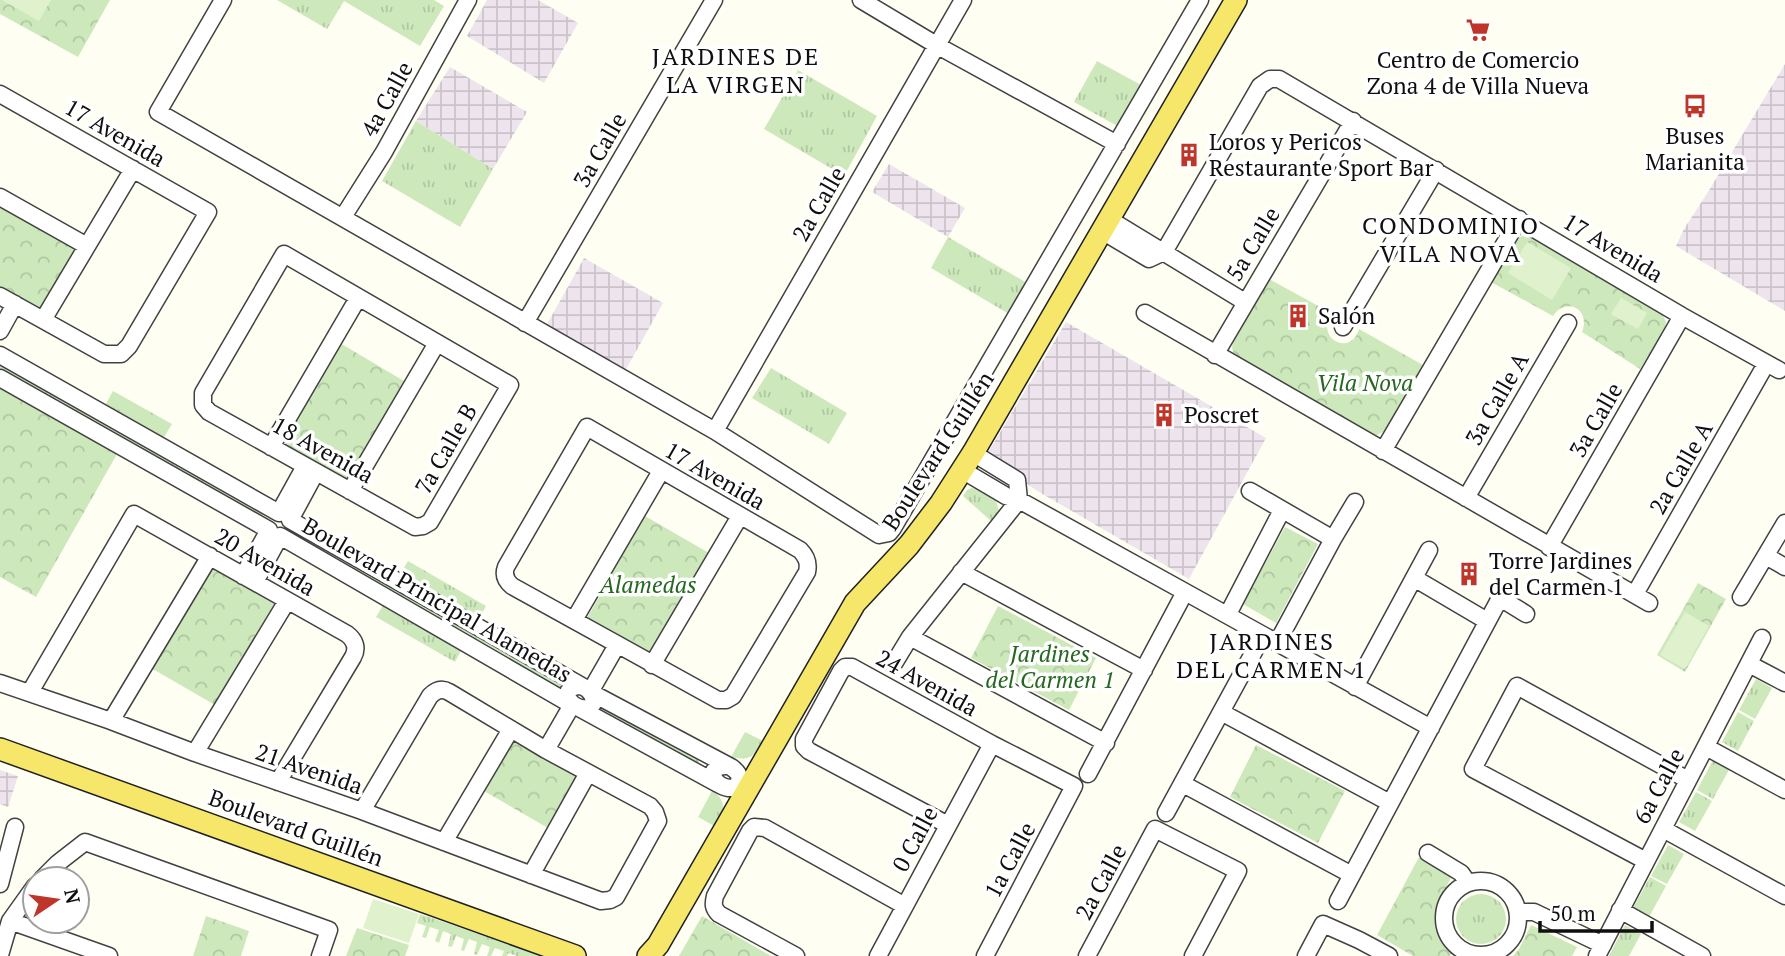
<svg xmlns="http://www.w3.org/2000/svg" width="1785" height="956" viewBox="0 0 1785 956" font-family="'PT Serif',serif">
	<defs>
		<pattern id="industrial-grid" width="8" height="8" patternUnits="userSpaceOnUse" patternTransform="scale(1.75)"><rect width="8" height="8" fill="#eee4ed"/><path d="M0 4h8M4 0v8" fill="none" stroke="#cbc2ca"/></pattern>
		<pattern id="grass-tufts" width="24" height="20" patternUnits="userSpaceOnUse" patternTransform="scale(1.75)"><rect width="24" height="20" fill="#cde9bc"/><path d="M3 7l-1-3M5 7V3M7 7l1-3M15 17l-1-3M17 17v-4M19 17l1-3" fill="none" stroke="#afc7a0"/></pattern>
		<pattern id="park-crowns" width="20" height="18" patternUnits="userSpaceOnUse" patternTransform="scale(1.75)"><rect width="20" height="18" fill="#cde9bc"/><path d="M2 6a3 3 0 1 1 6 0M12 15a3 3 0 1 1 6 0" fill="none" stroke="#afc7a0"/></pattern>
	</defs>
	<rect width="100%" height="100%" fill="#fffef2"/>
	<path fill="url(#industrial-grid)" d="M487 0H538L578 23 544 83 467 36Z
		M1785 64V311L1676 246 1684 229 1708 192Z
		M450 67 527 112 493 169 416 121Z
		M889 164 965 208 948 237 872 192Z
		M584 258 663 303 625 371 546 326Z
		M1066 322 1266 438 1189 579 1039 492 986 456Z
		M0 770 18 776 8 807 0 804Z"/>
	<path fill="url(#grass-tufts)" d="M277 0H434L444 6 420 46 344 1 327 29Z
		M1097 61 1143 86 1121 128 1074 102Z
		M798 70 877 116 844 176 764 129Z
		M416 121 493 169 460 227 382 181Z
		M948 237 1027 283 1009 314 931 268Z
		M0 360 266 508 259 522 0 376Z
		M771 368 847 413 829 444 752 398Z
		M113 391 172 424 161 442 103 409Z
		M972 488 981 489 995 498 999 510 991 521 963 496 967 490Z
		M300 528 568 682 561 695 293 541Z
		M408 561 486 606 478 621 399 576Z
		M385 602 463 647 455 662 376 617Z
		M1756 679 1772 688 1755 719 1739 710Z
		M601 701 702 756 695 768 594 714Z
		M1738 712 1754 721 1738 751 1722 742Z
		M745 732 763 741C754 757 750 761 731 757Z
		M1713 760 1730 768 1713 799 1697 790Z
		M712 791C728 800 724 813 716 827L698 817Z
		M1696 792 1712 801 1695 831 1679 822Z
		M1668 845 1684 854 1667 884 1651 876Z
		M1650 877 1666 886 1649 917 1633 908Z
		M1456 919a25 25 0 1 1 50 0a25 25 0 1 1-50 0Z
		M420 914 544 956H517L508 953 507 956H502L504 951 495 948 491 956H487L490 947 482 944 477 955 474 954 477 942 469 939 464 951 461 950 464 939 456 936 452 947 448 946 451 934 443 931 439 943 435 941 439 930 430 927 426 938 422 937 426 926 417 923Z
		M1625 925 1641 934 1629 956H1609Z"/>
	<path fill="url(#park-crowns)" d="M0 0H110L78 57 0 14Z
		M0 207 75 249 41 310 0 287Z
		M1531 234 1661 311 1666 322 1665 328 1640 369 1582 332C1591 310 1567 296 1553 316L1491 282 1514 242 1523 235Z
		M1269 279 1333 314C1313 336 1350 359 1359 329L1423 365 1391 426 1387 430 1375 436 1234 356 1232 347 1233 341Z
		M340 343 404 381 345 482 281 444Z
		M0 387 117 454 36 597 0 577Z
		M645 516 709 553 651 655 587 618Z
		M1285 527 1318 544 1276 623 1243 604Z
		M210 567 274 604 215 705 151 668Z
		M1698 583 1726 599 1685 672 1657 655Z
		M998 606 1096 658 1069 710 971 658Z
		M514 739 578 776 548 828 484 791Z
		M1256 745 1345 791 1318 843 1230 797Z
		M1419 857 1452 875C1444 892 1435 912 1441 931 1444 938 1449 945 1452 952L1450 956H1413L1377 935Z
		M206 916 249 931 241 956H193Z
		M702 916 771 956H679Z
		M1531 925 1577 947 1572 956H1513L1519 949Z
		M357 928 409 945 405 956H346Z"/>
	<path fill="#e0f1cd" d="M2 0H51L39 21Z
		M1527 242 1571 268 1552 300 1508 273Z
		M1621 298 1647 313 1638 329 1611 314Z
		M1685 612 1709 626 1685 669 1660 655Z
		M373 899 419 914 409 943 363 928Z"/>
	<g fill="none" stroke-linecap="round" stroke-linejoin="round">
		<g stroke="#424242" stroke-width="19">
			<path id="minor" d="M223 0 158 112 715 431 879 535 889 533 893 528 1200 0
				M861 0 938 46 1117 144
				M0 94 208 212 129 346 121 354H104L0 296
				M0 197 87 246
				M343 217 384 152 468 0
				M1109 219 1245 302
				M1102 231 1149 259 1164 252
				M1164 252 1260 86 1270 79H1279L1682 316 1779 370
				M284 254 510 385 430 522 423 526 415 527 209 412 203 405V393Z
				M1145 313 1649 603
				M43 320 133 169
				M525 323 714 0
				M1343 327 1436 170
				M0 331 15 304
				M0 355 279 513 305 466
				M1215 355 1353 121
				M0 378 269 530 243 576
				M587 427 800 550C807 557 809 563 807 572L733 696 726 700H718L512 586C506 581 503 575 506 567Z
				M715 431 963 0
				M271 447 358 298
				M1383 451 1519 219
				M962 470 1006 496 1019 500 1431 728
				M316 472 290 520 587 689C605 706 581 717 568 699 566 689 573 686 581 686
				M350 491 437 343
				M1250 491 1333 539
				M1466 498 1568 323
				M1549 547 1682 316
				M1766 556 1785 567
				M961 572 1144 670
				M1414 578 1487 621
				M255 582 280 536 572 705 546 750
				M1635 594 1766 364
				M1741 597 1785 523
				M1228 614 1282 510
				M574 620 661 471
				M910 637 1106 743
				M1277 643 1333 539 1355 502
				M617 645 590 692 731 767C737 771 741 775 739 783L734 788C713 790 703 765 728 766
				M1749 664 1785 683
				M652 665 740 516
				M893 665 910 637 1019 500 1017 480 973 453
				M0 683 111 721 195 753 362 811 601 901 610 900 616 897 658 821 655 812 650 806 546 750 449 692C442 688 436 690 430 696L362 811
				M1355 687 1429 550
				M30 692 134 514 347 634C355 640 358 648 353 657L278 782
				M579 708 718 784
				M1221 712 1390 803
				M111 721 210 556
				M1706 747 1785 790
				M195 753 287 601
				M1088 774 1185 592
				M1183 784 1352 875
				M1166 813 1263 635
				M948 825 809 751 804 746V739L841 671 845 667H852L992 744 1074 786 985 956
				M1663 829 1785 896
				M444 842 511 729
				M1428 853 1461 873 1468 883
				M1646 861 1473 769 1517 686 1688 780
				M531 875 588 773
				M42 879 58 863 85 842 329 930 320 956
				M1444 918a37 37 0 1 1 74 0a37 37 0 1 1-74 0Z
				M0 884 15 827
				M1338 901 1500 598 1526 614
				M1620 910 1702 956
				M1518 912H1534L1603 945
				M10 921 109 956
				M0 955 10 921 35 886
				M796 956 719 914C713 908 713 904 715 896L750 831 754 827 765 828 905 906
				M878 956 992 744
				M1087 956 1155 829 1238 871 1193 956
				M1306 956 1323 924 1359 940 1389 956
				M1597 956 1762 638"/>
		</g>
		<g stroke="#202020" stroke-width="24">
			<path id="major" d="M0 749 575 956
				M648 956 658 945 855 603 909 545 941 503 973 453 1236 0"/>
		</g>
		<use href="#minor" stroke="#fff" stroke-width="16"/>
		<use href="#major" stroke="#f6e76b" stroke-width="21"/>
	</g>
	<defs>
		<g id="supermarket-bare" transform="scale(1.89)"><path d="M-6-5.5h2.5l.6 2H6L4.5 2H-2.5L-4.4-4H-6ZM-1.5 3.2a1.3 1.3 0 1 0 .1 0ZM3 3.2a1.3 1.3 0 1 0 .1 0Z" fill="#be3629" stroke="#fff" stroke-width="2.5" paint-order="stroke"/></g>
		<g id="bus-bare" transform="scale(1.89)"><path d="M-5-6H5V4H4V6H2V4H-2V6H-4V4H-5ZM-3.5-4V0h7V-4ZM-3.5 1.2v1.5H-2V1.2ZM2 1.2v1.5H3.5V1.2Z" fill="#be3629" stroke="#fff" stroke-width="2.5" paint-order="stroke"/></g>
		<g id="building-bare" transform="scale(1.89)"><path d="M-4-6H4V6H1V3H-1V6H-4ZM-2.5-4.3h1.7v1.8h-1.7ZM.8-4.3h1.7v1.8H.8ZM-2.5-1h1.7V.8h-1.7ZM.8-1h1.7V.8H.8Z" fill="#be3629" stroke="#fff" stroke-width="2.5" paint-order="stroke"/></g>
	</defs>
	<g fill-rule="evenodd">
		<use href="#supermarket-bare" x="1478" y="30"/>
		<use href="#bus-bare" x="1695" y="106"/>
		<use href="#building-bare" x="1189" y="155"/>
		<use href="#building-bare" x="1298" y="316"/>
		<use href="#building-bare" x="1164" y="415"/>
		<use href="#building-bare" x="1469" y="574"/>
	</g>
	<g text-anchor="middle" stroke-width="7" stroke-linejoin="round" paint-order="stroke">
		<g font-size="23" fill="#0f0f0f" stroke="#fff" text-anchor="start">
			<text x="1478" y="68" text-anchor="middle">Centro de Comercio<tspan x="1478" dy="26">Zona 4 de Villa Nueva</tspan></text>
			<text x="1695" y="144" text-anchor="middle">Buses<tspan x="1695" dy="26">Marianita</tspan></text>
			<text x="1209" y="150">Loros y Pericos<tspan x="1209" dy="26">Restaurante Sport Bar</tspan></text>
			<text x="1318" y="324">Salón</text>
			<text x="1184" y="423">Poscret</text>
			<text x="1489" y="569">Torre Jardines<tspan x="1489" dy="26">del Carmen 1</tspan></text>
		</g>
		<g font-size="23" fill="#0f0f0f" stroke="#fff">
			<text transform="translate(387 99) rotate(-61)" y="8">4a Calle</text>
			<text transform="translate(115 133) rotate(30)" y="8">17 Avenida</text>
			<text transform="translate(600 150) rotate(-60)" y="8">3a Calle</text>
			<text transform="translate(819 204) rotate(-60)" y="8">2a Calle</text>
			<text transform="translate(1253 244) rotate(-59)" y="8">5a Calle</text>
			<text transform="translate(1613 248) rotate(31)" y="8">17 Avenida</text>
			<text transform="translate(1497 399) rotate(-60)" y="8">3a Calle A</text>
			<text transform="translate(1596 420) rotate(-60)" y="8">3a Calle</text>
			<text transform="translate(446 449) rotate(-60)" y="8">7a Calle B</text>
			<text transform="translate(323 450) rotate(29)" y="8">18 Avenida</text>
			<text transform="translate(938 451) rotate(-57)" y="8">Boulevard Guillén</text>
			<text transform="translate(1681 468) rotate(-60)" y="8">2a Calle A</text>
			<text transform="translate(715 476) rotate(30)" y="8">17 Avenida</text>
			<text transform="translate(265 562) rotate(30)" y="8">20 Avenida</text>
			<text transform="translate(437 600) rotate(30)" y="8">Boulevard Principal Alamedas</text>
			<text transform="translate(927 683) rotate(29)" y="8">24 Avenida</text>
			<text transform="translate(309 769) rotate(19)" y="8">21 Avenida</text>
			<text transform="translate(1659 786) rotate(-62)" y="8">6a Calle</text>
			<text transform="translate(296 828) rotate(20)" y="8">Boulevard Guillén</text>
			<text transform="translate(915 839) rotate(-62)" y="8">0 Calle</text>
			<text transform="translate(1010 860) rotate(-62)" y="8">1a Calle</text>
			<text transform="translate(1101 882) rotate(-62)" y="8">2a Calle</text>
		</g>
		<g font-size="23" font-style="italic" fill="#256720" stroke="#fff">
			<text x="1365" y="391">Vila Nova</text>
			<text x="648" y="593">Alamedas</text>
			<text x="1050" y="662">Jardines<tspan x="1050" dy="26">del Carmen 1</tspan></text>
		</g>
		<g font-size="24" letter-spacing="2" fill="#0f0f0f" stroke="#fff">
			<text x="736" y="65">JARDINES DE<tspan x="736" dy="28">LA VIRGEN</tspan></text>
			<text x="1451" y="234">CONDOMINIO<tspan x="1451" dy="28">VILA NOVA</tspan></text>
			<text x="1272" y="650">JARDINES<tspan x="1272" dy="28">DEL CARMEN 1</tspan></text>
		</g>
	</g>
	<g transform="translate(56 900) rotate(77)"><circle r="33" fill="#ffffff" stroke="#9f9f9f" stroke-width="2"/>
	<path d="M0-5L12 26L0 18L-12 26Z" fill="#be3629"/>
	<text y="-10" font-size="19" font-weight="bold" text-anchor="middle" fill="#0f0f0f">N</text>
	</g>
	<path d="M1540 921v10h112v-10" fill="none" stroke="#0f0f0f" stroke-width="3.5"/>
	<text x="1550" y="921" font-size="21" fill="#0f0f0f" stroke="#ffffff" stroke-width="5" paint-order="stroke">50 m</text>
</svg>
